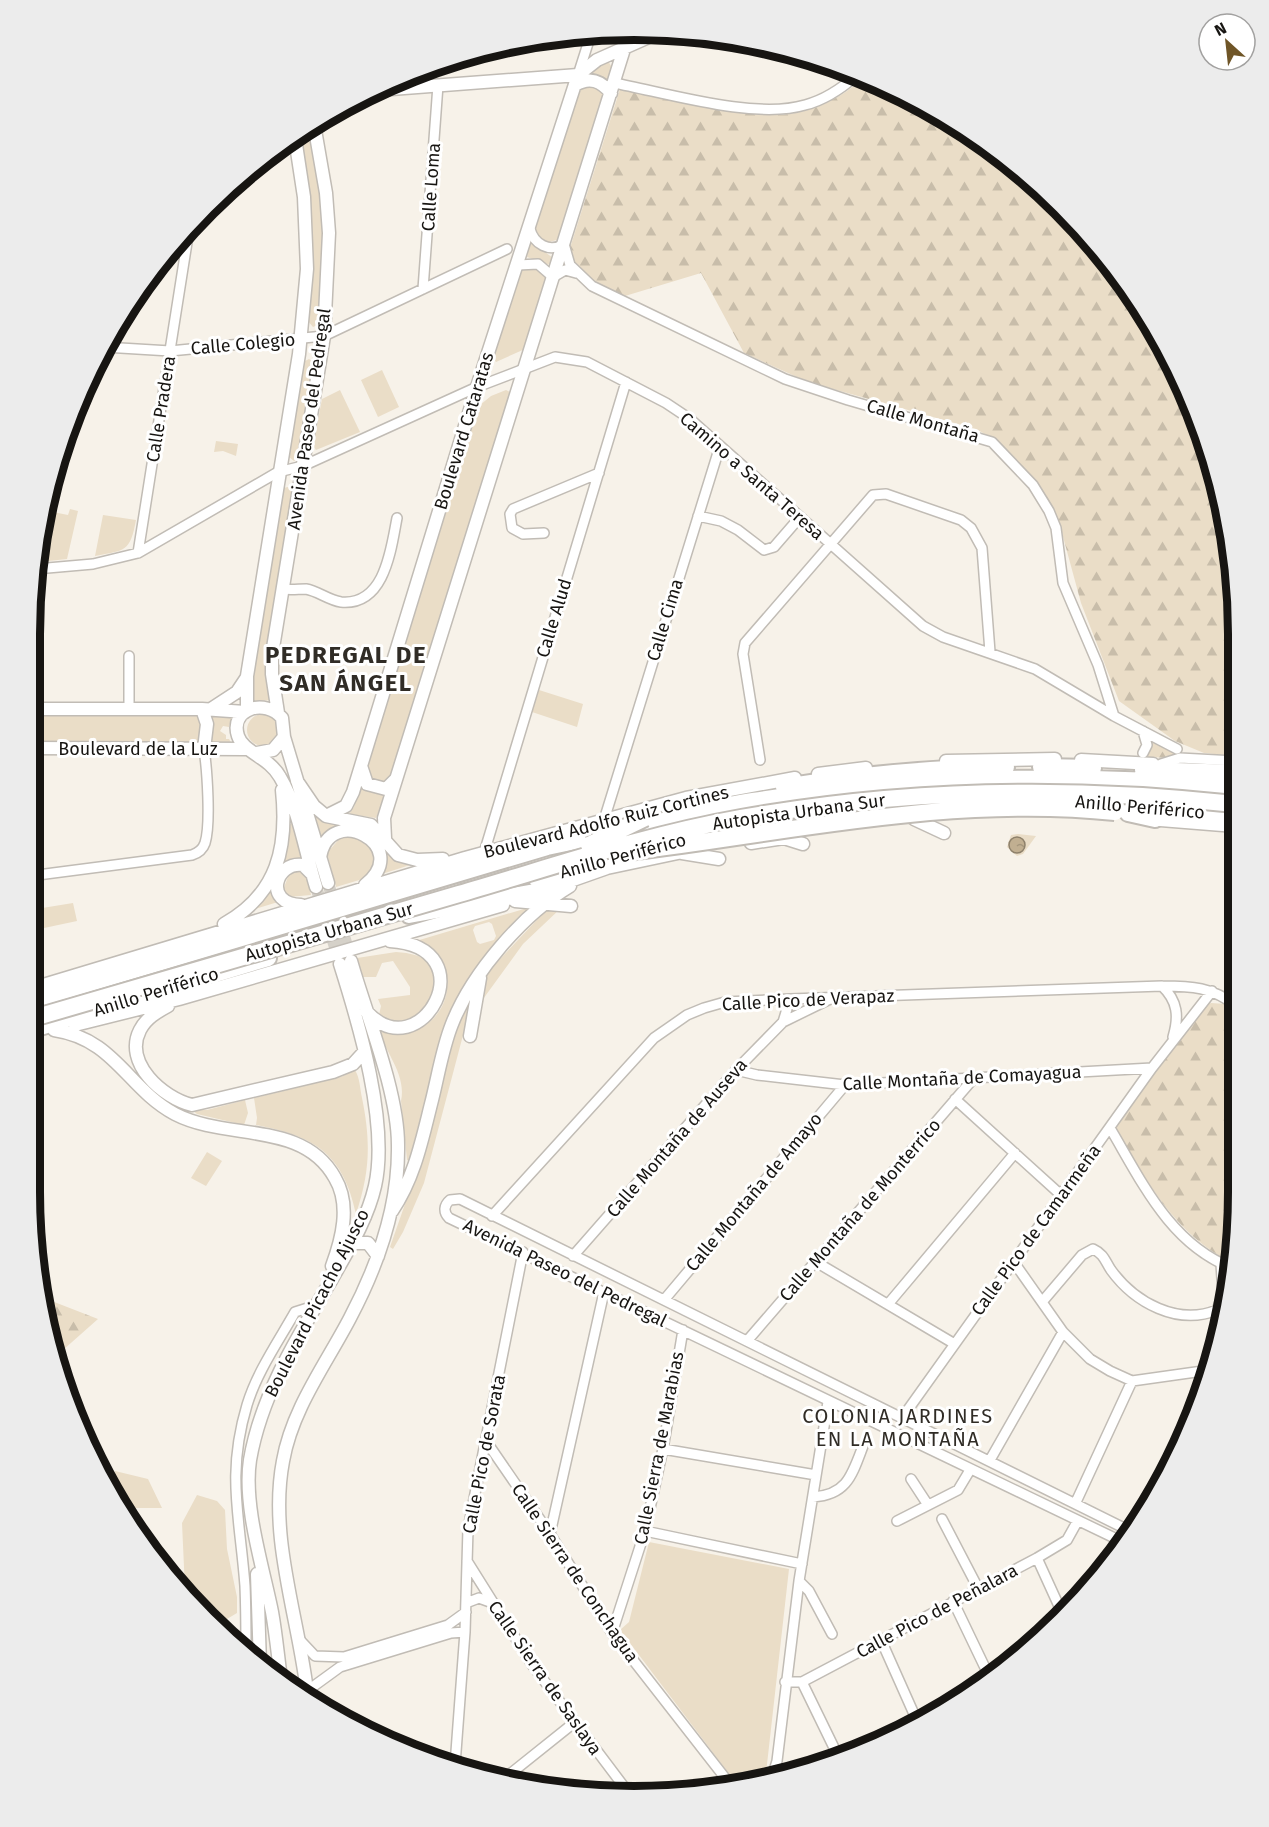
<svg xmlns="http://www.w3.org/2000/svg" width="1269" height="1827" viewBox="0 0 1269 1827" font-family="'Fira Sans',sans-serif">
	<defs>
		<pattern id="forest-firs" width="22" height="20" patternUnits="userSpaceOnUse" patternTransform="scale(1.5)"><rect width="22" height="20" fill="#eaddc7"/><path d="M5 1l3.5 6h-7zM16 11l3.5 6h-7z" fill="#c8bdaa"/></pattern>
		<pattern id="water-ripples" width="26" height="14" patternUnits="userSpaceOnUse" patternTransform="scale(1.5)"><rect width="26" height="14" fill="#c1af91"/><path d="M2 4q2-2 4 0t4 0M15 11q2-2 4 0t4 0" fill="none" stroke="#a5967c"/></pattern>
	</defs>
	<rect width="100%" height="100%" fill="#f7f2e9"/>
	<path fill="#eaddc7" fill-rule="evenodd" d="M608 61 613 69 610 79 605 81 589 77 586 71Z
		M581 84 607 90 560 239 546 243 536 236 534 227Z
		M310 127 324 217 320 324 313 327 308 321 299 135Z
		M533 243 553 258 550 265 527 257 529 245Z
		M531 265 549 276 525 349 496 362 493 358 521 271Z
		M309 359 315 363 298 459 294 461 289 457 301 363Z
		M382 370 399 407 378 417 361 380Z
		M340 390 360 432 316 450 313 446 322 399Z
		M506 390 512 393 393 772 387 781 378 783 366 776 367 756 474 410 491 396Z
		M216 441 238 444 236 456 223 451 214 452Z
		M288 487 294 491 271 700 249 702 283 488Z
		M70 509 78 511 67 559 39 562 53 512 68 515Z
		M103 515 136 520C130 552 126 550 95 556Z
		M539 690 583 704 577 727 532 712Z
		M30 713 198 715 202 725 199 745H30Z
		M247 730a16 16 0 1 1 32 0a16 16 0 1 1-32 0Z
		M208 715 232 717 229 727 223 726 220 731 226 735V739H229L233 746H207Z
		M360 785 369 792 386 793 376 818 349 814 354 807Z
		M313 808 335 824V829L322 838Z
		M293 823 302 858 290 859 282 866 289 824Z
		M1018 834 1036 836 1023 854 1017 856 1007 847 1011 835Z
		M354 836 368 843 374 856 373 868 366 878 336 887 327 853 340 838Z
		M388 852 396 860 410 865 382 874Z
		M291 869 306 871 311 895 289 897 283 890Z
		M272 887 278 902 255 909Z
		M73 903 77 921 30 931V910Z
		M551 905 561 908 523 944 478 1006 483 977Z
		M534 906 441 1039 409 1161 407 1160 401 1101C407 1073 383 1051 378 1026 388 1028 401 1032 410 1031 443 1025 458 984 439 957 433 950 425 946 416 941ZM489 922 492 924 496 936 494 940 480 944 477 942 473 930 475 926Z
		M396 952C439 955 436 972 431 1007 414 1018 399 1029 379 1015L381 1006 378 999 410 995V987L393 961 382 963 376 977H362L357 958Z
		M476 986 424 1183 403 1232 393 1249 390 1247 420 1161 454 1031Z
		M355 1070C360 1078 360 1089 362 1098 371 1142 370 1172 356 1214 343 1153 314 1136 256 1125L257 1118 254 1098 341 1077Z
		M245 1100 248 1113 244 1125 197 1114 192 1110H207Z
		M207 1152 222 1161 206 1186 191 1178Z
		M115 1471 148 1479 162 1508H121L112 1491Z
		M197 1495 217 1501 225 1510 227 1549 237 1597V1613L217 1625 185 1589 182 1523Z
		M649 1542 789 1569 765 1782 739 1787 620 1630 629 1622Z"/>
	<path fill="url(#forest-firs)" d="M864 78 902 92 1002 155 1089 236 1177 367 1218 478 1234 555 1235 756 1204 753 1175 741 1119 701 1081 603 1062 533 1049 502 1018 462 997 441 976 429 808 382 744 353 701 273 625 296C605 288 570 275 570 248L620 89C649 95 680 99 710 106 771 121 813 121 864 78Z
		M1149 739 1176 753V756L1172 758 1145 757 1150 749Z
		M1211 1003 1226 1004 1236 1013 1238 1232 1233 1263C1175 1235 1148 1182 1115 1129L1155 1071 1206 1005Z
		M44 1298 98 1319 54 1358Z"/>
	<path fill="url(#water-ripples)" stroke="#8e816b" stroke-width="1.5" d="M1009 845a8 8 0 1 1 16 0a8 8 0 1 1-16 0Z"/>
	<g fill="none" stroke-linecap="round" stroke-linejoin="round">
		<path stroke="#d5d1c9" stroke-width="12" stroke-dasharray="12 6" stroke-linecap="butt" d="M328 883 351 959
			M316 887 340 963"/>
		<g stroke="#c1bcb5" stroke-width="12">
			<path id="street" d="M624 49 628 33
				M578 75 591 34
				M614 83C667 93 755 120 805 105 825 100 841 89 857 75
				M530 229C534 244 549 253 564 244L570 265 592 286 785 379 848 400 992 442 1033 485 1049 511 1056 528 1063 583 1098 665 1114 716
				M518 265 538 264 553 277 565 270 576 273
				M423 289 438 85
				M104 347 170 351 324 336 507 249
				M698 516 721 521 738 530 764 550 774 547 800 517
				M544 533 523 534 512 528 510 514 513 509 599 473
				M138 553 189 230
				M36 569 93 564 138 553 278 472 303 466 477 387 555 357 587 362 666 403 690 419 923 626 943 637 1035 669 1114 716 1177 749
				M283 589C290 590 299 589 306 589 318 591 328 600 341 602 385 606 391 549 397 518
				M129 656V709
				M1143 731 1147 745 1143 753
				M760 760 743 654 745 643 873 495 886 494 961 520 971 528 982 548 990 652
				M1161 764 1180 758 1235 761
				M604 820 720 446
				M484 853 626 382
				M30 876 192 855C198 853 203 849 205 843 211 824 207 769 204 749
				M1162 986C1178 1001 1179 1017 1173 1037
				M783 1022 790 999
				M736 1070 757 1075 845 1085 1152 1068
				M955 1099 1061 1195
				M1110 1128C1142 1182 1170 1244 1232 1268
				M492 1216 654 1038 687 1015 704 1008 725 1002 790 999 1162 986C1191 986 1213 987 1236 1006
				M573 1256 736 1070 783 1022 830 999
				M1013 1261 1063 1332 1090 1359 1110 1371 1132 1381 1210 1370
				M816 1262 953 1343
				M664 1300 845 1085
				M1042 1302 1082 1255 1093 1249C1104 1254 1105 1261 1111 1270 1135 1303 1178 1326 1217 1310L1223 1294 1221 1264
				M889 1303 1015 1153
				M747 1341 973 1079
				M902 1418 1152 1068 1212 991
				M486 1441 550 1534 612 1633 733 1788
				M663 1449 816 1475
				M990 1460 1063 1332
				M911 1479 928 1505
				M813 1497C847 1495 852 1475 863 1446
				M1076 1502 1132 1381
				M942 1519 978 1588
				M897 1521 958 1490 970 1470
				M645 1531 802 1564
				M550 1534 604 1292
				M1125 1543 449 1218C443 1212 444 1205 450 1200L460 1199 1132 1532
				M1037 1558 1063 1615
				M467 1561 533 1666 628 1792
				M799 1581 809 1591 832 1634
				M953 1601 989 1676
				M466 1603 479 1598 490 1602
				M612 1633 645 1531 663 1449 683 1330
				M299 1639 315 1656 344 1657 448 1625 466 1612
				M881 1640 918 1723
				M246 1655C246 1632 246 1609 245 1586 240 1517 226 1475 247 1405 257 1372 278 1342 295 1312L317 1305
				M785 1682H802L1037 1558 1067 1540 1077 1522
				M802 1682 839 1758
				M307 1691 340 1667 451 1633 465 1632
				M455 1765 465 1632 468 1529 523 1252
				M505 1778 575 1722
				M771 1780 777 1761 799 1581 828 1402"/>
		</g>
		<g stroke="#c1bcb5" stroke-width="15">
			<path id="secondary" d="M575 85C590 76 601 81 611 93
				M378 90 578 75
				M30 709H202L245 712
				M202 709 207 724 204 749
				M211 709 237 692 247 677
				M247 710V676L299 354 307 269 304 197 295 138
				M278 713 272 674V654L324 336 329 233 326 193 314 124
				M284 737 328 883
				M30 748 247 749
				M257 753 273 750 284 737 282 718C266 698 229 708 238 736 243 752 269 757 280 777 299 809 305 851 316 887
				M1081 760 1153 764
				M946 761 1055 759
				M361 766 367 784 386 789 395 780
				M818 774 866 768
				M297 781 314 806 326 816 371 825 398 855 417 860 443 859
				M326 816 346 806 353 792 477 387 578 75 597 60 660 32
				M914 819 944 833
				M1148 819 1235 826
				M385 838 384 818 624 49
				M784 838 803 844
				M751 843 790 837
				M682 853 719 859
				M320 858C328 801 415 845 365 885
				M539 892 607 868 678 853
				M515 901 571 906
				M301 905C263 904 275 861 303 865L312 874
				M224 924C278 894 288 847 282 790
				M30 989 465 858 686 798 795 778
				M168 1006C157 1012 146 1018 140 1030 123 1063 163 1098 192 1105L333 1072 353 1064 364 1052
				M366 1011C421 1072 489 947 390 941
				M75 1025 179 999 503 905
				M54 1030C115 1039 127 1088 175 1114 227 1141 303 1120 335 1178 351 1205 342 1239 332 1266
				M470 1036 480 978
				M392 1211C414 1179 422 1140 431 1104 438 1077 442 1049 452 1024 472 973 523 914 570 886
				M353 1243H368L378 1256
				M257 1574 260 1664
				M281 1679C278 1657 276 1634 272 1612 263 1567 243 1505 250 1460 261 1396 296 1339 329 1284 347 1252 367 1221 375 1186 389 1124 359 1024 340 964
				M291 1686 302 1687 307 1691
				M308 1699C300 1621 268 1539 283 1461 292 1409 326 1364 350 1318 378 1265 399 1205 398 1145 398 1091 366 1014 351 961"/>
		</g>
		<g stroke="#c1bcb5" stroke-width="20">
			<path id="highway" d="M1041 767 1093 768
				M1143 770 1235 773
				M784 787C858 775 931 768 1006 767
				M1117 802 1235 816
				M1128 813 1155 819
				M629 829C670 821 712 807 753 801 912 776 1075 773 1235 787
				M699 835 787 820 855 813
				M537 879 642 850
				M409 915 546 890
				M30 1001 547 847 604 835
				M30 1030 268 958"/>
		</g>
		<use href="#street" stroke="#fff" stroke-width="9"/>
		<use href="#secondary" stroke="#fff" stroke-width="12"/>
		<use href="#highway" stroke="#fff" stroke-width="16"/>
		<g stroke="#c1bcb5" stroke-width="20" stroke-linecap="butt">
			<path id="highway-bridge" d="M589 845 645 818
				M629 852C791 832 951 795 1115 812
				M30 1019C173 977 316 936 459 894 552 867 645 835 741 818 903 789 1071 786 1235 804"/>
		</g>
		<use href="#highway-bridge" stroke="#fff" stroke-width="16"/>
	</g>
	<g text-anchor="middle" stroke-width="6" stroke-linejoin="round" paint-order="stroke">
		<g font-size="18" fill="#171512" stroke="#fff">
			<text transform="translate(431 187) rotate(-86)" y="6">Calle Loma</text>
			<text transform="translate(243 344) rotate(-5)" y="6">Calle Colegio</text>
			<text transform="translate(161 409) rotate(-81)" y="6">Calle Pradera</text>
			<text transform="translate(309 419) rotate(-82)" y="6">Avenida Paseo del Pedregal</text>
			<text transform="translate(923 421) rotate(16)" y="6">Calle Montaña</text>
			<text transform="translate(464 431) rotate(-73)" y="6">Boulevard Cataratas</text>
			<text transform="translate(752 476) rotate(41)" y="6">Camino a Santa Teresa</text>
			<text transform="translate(554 618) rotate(-73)" y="6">Calle Alud</text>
			<text transform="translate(665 620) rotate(-73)" y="6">Calle Cima</text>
			<text x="138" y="755">Boulevard de la Luz</text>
			<text transform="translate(1140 807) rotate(5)" y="6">Anillo Periférico</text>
			<text transform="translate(799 812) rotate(-8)" y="6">Autopista Urbana Sur</text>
			<text transform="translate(606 822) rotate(-14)" y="6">Boulevard Adolfo Ruiz Cortines</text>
			<text transform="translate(623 856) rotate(-15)" y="6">Anillo Periférico</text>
			<text transform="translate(329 932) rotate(-16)" y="6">Autopista Urbana Sur</text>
			<text transform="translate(156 992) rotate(-17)" y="6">Anillo Periférico</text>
			<text transform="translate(808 1000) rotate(-3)" y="6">Calle Pico de Verapaz</text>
			<text transform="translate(962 1078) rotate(-3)" y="6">Calle Montaña de Comayagua</text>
			<text transform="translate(677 1138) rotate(-49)" y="6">Calle Montaña de Auseva</text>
			<text transform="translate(754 1192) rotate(-50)" y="6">Calle Montaña de Amayo</text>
			<text transform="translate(860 1210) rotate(-49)" y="6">Calle Montaña de Monterrico</text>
			<text transform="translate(1036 1230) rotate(-54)" y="6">Calle Pico de Camarmeña</text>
			<text transform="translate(565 1273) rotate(26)" y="6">Avenida Paseo del Pedregal</text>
			<text transform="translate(317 1303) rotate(-63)" y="6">Boulevard Picacho Ajusco</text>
			<text transform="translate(659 1448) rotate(-79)" y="6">Calle Sierra de Marabias</text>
			<text transform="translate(484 1454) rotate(-79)" y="6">Calle Pico de Sorata</text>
			<text transform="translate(575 1573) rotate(56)" y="6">Calle Sierra de Conchagua</text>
			<text transform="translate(937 1611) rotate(-28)" y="6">Calle Pico de Peñalara</text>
			<text transform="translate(545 1678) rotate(55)" y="6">Calle Sierra de Saslaya</text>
		</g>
		<g font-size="20" letter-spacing="1.5" fill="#302c26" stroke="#fff">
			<text x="898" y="1423">COLONIA JARDINES<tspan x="898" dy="23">EN LA MONTAÑA</tspan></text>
		</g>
		<g font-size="24" font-weight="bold" letter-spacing="1.5" fill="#302c26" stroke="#fff">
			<text x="346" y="663">PEDREGAL DE<tspan x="346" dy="28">SAN ÁNGEL</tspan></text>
		</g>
	</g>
	<path d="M0 0H1269V1827H0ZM634 40H634A594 594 0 0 1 1228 634V1192A594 594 0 0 1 634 1786H634A594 594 0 0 1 40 1192V634A594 594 0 0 1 634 40Z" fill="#ececec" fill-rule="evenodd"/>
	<path fill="none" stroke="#171512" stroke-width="8" d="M634 40H634A594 594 0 0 1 1228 634V1192A594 594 0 0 1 634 1786H634A594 594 0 0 1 40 1192V634A594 594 0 0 1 634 40Z"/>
	<g transform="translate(1227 42) rotate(333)"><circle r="28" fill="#ffffff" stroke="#a2a1a0" stroke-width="1.5"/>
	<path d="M0-4.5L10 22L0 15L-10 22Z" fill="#6f5527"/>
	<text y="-9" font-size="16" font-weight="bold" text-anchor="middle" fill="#171512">N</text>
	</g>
</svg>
